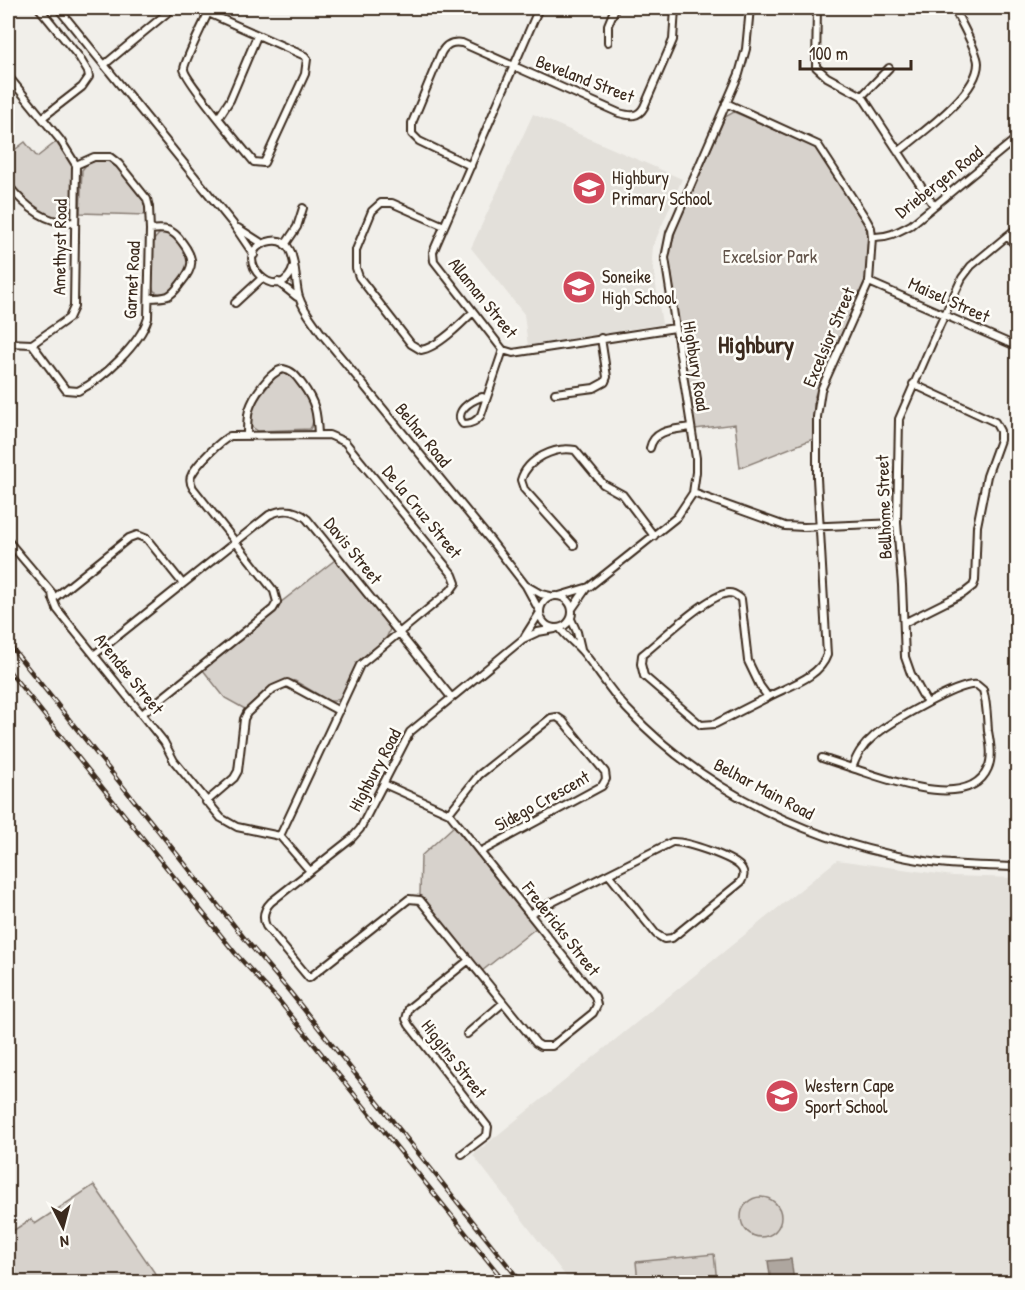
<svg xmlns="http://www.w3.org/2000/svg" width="1025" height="1290" viewBox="0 0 1025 1290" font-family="'Patrick Hand',sans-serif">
	<rect width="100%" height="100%" fill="#f1efea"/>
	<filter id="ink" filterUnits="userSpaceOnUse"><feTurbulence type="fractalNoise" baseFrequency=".0167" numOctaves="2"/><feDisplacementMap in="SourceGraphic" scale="12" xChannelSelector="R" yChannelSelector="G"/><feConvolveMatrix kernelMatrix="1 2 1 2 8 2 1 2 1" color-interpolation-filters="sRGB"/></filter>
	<g filter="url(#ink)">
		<path fill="#e3e0da" d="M533 114 682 179 653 246 652 260 662 324 528 346 524 314 471 248Z
			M837 860 953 876 1017 878V1282H570L473 1155Z"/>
		<path fill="#d7d2cc" stroke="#897e75" stroke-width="1.5" d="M734 112 815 147 865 225 868 236 866 278 814 398 813 439 740 468 735 424 695 429 669 258 675 231 725 117Z
			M25 142 37 157 56 142 73 166V213C59 232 13 196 8 179 5 173 8 161 8 155Z
			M103 158 114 163 145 201 146 215 80 213 82 170 87 164Z
			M165 232C179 238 188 251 189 266L169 292 161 295 154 291 152 286 153 241 159 234Z
			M282 372C300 373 321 413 310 429L258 431 252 427C246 407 266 390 277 375Z
			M335 560 387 624 390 629 386 639 358 662 341 697 335 701H329L295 681C276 676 258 698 245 709L225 698 203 670 278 609 280 603Z
			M454 826 536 928 482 971 420 895 421 856Z
			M94 1185 161 1282H8V1234L31 1219 35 1224Z
			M741 1217a20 20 0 1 1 40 0a20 20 0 1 1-40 0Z
			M714 1254 717 1282H638L636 1262Z"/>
		<path fill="#aea69f" stroke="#80746b" stroke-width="1.5" d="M791 1259 794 1282H771L768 1261Z"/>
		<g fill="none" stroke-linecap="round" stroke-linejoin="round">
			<g stroke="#3b2a1e" stroke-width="10">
				<path id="street" d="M39 8 79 57 88 72 89 77 82 87 42 118
					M58 8 233 224 254 255
					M197 8 305 56 307 59 305 74 264 163 254 162C244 150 184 78 184 69 184 62 204 23 208 13
					M539 8 433 252 434 261 503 350 513 353 675 328
					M817 8 816 67 827 77 862 96 934 206
					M608 42V25L615 8
					M104 65 173 8
					M8 76 61 141 76 165 74 307 69 318 32 344 8 343
					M862 96 889 68
					M726 103 818 145 866 219 871 228 872 237 869 282 821 390 817 417V478L827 655C819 678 788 686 768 697L760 686 748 661 741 599C737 596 735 593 729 593 707 595 661 640 642 655L641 664 644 676 701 725 715 724 768 697
					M219 117 230 100 257 36
					M898 152C920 134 978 94 978 63 978 52 959 19 954 8
					M471 166 419 141 412 134V123L441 53C446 44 452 41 462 43L619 113C630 116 638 118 644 107L673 40 675 8
					M8 185C24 205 47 226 75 222
					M444 226 392 203H381L372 211 356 250V268L359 277 411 344 421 350C437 348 461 324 473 312
					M238 228 263 244
					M1007 236 1018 248
					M872 237C887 238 898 232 911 225L1018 137
					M285 245 297 227 303 208
					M294 265C281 312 226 255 267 242 300 232 293 279 299 297 303 310 313 321 321 333L492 542 526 586 539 610
					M278 282 297 297
					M869 282 1018 347
					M149 298C155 298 162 298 168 296 174 293 177 288 181 283 194 267 195 259 182 242 173 229 165 228 150 230
					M235 303 261 279
					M32 344 66 390 78 391C103 379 140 344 148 318L150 230 149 207 147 199 119 164 110 157H94L76 165
					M555 393 594 388 605 382 607 377 601 338
					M486 399 482 397C470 401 453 412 463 424 471 424 476 422 481 415L503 350
					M247 435C247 427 247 418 249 410 253 397 269 372 283 369 293 371 296 376 302 384 316 403 317 413 318 435
					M650 448C654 429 674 430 691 427
					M693 493 785 526 804 527 897 523
					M8 541 52 593 53 599
					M574 545 524 489 521 480C527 459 555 446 575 450L603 484 623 495 654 536
					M183 584 147 539 137 535 129 538 53 599 57 609 164 742 174 761 221 818 237 827 280 836 310 871
					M527 586 541 594 550 596
					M540 612a16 16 0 1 1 32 0a16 16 0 1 1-32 0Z
					M559 596 589 587 677 517 693 493 696 472V458L665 258 670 233 739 74 746 49 750 8
					M572 609 586 589
					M571 619 577 632 581 649
					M904 623 964 593 973 586 975 581 977 526 987 476 1000 440V431L995 422 913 384
					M560 628C566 637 575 643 582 651 598 670 610 691 627 709 706 794 817 845 931 862 960 866 989 866 1018 867
					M525 636 539 614
					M94 655 269 515C283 508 295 509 307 519L451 697
					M927 703 911 674 905 657 902 585 897 523 899 419 939 327 962 278 971 266 1018 227
					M142 714 273 609 277 602 274 591 193 488C190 483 189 479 192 474 198 463 219 442 230 436L329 435 345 442 453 575 456 583 451 590 360 665 280 836
					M822 758 852 768C857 755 862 746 873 737 887 724 959 682 977 685L983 690C987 703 987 718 988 731 990 742 993 757 988 768 969 813 884 778 852 768
					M384 784 449 813 595 996 597 1005 593 1013 552 1046H541L536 1043 420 900 409 899 309 978 266 926C262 917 264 909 271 902L351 839 360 829 410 732 523 639 538 632 555 629
					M206 802 234 778 238 771 244 719 247 713 273 689 287 683 339 711
					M449 813 479 775 551 718 557 717 563 721 605 772 606 779 602 786 480 852
					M529 914 672 842C685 841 736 858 742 869 745 874 743 878 741 882L672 938 664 939 656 934 609 875
					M467 1034 503 1003
					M462 1154 487 1135 488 1127 409 1025 406 1019 409 1008 469 960"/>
			</g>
			<use href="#street" stroke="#fdfcf7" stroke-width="6"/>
			<g stroke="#3b2a1e" stroke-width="4.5">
				<path id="rail" d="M8 643 245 939 290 992 521 1282
					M8 670 235 953 280 1002 505 1282"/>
			</g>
			<use href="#rail" stroke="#fdfcf7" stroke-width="2" stroke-dasharray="7" stroke-linecap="butt"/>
		</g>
	</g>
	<defs>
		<g id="school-disc" transform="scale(1.725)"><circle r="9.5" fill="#d1495b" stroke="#fdfcf7"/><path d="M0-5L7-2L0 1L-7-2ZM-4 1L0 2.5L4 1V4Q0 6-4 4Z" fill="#fff"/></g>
	</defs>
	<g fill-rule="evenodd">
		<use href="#school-disc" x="589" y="188"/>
		<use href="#school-disc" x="579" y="287"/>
		<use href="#school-disc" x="782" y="1096"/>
	</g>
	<g text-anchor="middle" stroke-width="5" stroke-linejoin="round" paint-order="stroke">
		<g font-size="18" fill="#3b2a1e" stroke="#fdfcf7">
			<text transform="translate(585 79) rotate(21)" y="6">Beveland Street</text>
			<text transform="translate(939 182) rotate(-38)" y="6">Driebergen Road</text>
			<text transform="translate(60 247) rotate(-89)" y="6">Amethyst Road</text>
			<text transform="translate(132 280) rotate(-87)" y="6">Garnet Road</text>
			<text transform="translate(483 298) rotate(51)" y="6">Allaman Street</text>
			<text transform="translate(949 300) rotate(24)" y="6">Maisel Street</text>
			<text transform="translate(829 337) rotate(-67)" y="6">Excelsior Street</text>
			<text transform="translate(696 366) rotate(81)" y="6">Highbury Road</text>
			<text transform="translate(423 435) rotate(51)" y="6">Belhar Road</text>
			<text transform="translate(884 507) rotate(-92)" y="6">Bellhome Street</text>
			<text transform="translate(422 512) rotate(51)" y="6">De la Cruz Street</text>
			<text transform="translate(353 551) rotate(51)" y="6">Davis Street</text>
			<text transform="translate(129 674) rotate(51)" y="6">Arendse Street</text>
			<text transform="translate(375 770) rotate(-62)" y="6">Highbury Road</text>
			<text transform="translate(764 789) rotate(28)" y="6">Belhar Main Road</text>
			<text transform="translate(542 801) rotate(-29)" y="6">Sidego Crescent</text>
			<text transform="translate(561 929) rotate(52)" y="6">Fredericks Street</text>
			<text transform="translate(454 1059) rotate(52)" y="6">Higgins Street</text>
		</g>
		<g font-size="18" fill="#3b2a1e" stroke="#fdfcf7" text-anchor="start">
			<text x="612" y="184">Highbury<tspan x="612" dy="21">Primary School</tspan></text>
			<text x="602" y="283">Soneike<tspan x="602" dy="21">High School</tspan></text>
			<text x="805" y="1092">Western Cape<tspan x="805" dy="21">Sport School</tspan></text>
		</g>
		<g font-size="18" fill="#62544a" stroke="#fdfcf7">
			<text x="770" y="263">Excelsior Park</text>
		</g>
		<g font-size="24" font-weight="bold" fill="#3b2a1e" stroke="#fdfcf7">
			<text x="756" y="353">Highbury</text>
		</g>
	</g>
	<rect width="1025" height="1290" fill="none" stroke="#fdfcf7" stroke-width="30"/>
	<rect x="15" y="15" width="995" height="1260" fill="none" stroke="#3b2a1e" stroke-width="2" filter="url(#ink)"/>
	<g transform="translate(63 1227) rotate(174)" stroke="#fdfcf7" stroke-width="4.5" paint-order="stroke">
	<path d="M0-4.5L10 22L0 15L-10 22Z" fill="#3b2a1e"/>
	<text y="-9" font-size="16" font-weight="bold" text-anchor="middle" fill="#3b2a1e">N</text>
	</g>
	<path d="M800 60v9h111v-9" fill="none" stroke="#3b2a1e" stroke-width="3"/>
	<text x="809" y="60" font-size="18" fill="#3b2a1e" stroke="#fdfcf7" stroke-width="4.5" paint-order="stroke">100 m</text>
</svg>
